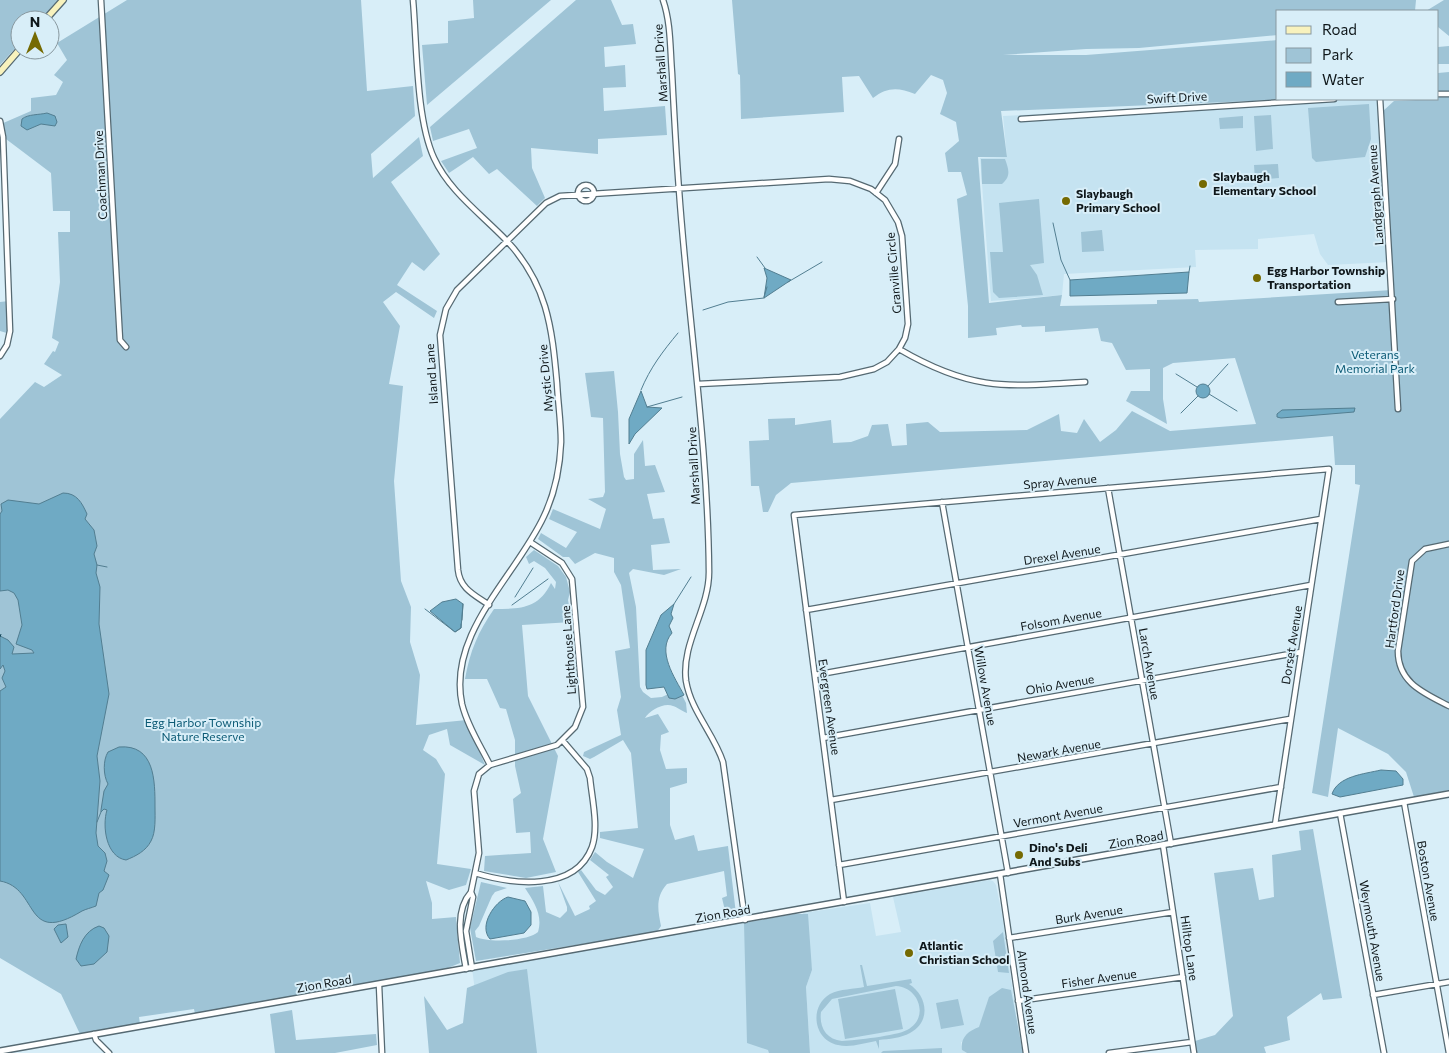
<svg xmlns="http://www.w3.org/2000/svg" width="1449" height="1053" viewBox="0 0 1449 1053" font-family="Commissioner,sans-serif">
	<rect width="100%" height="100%" fill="#d8eef8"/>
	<path fill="#c5e3f1" d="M1334 99H1382L1390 262 1328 265 1320 254 1314 234 1258 239V249L1195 250 1196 267 1064 274 1062 295 991 301 980 158 1007 157 1003 116Z
		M989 880 993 881 996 885 1002 914 1018 1029 961 1042 962 1050 967 1053H810L806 987 812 970 803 913 870 903 876 936 901 932 893 897Z
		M760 920 779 1053H483L472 968Z"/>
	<path fill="#9fc4d6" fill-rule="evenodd" d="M0 0H59L41 20H20V43L0 65Z
		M127 0H361L367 91 413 86 415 116 371 154 373 178 419 137 423 156 391 182 440 254 424 271 412 262 397 285 437 311 434 318 396 292 383 302 400 326 389 384 403 386 394 481 401 581 411 607 410 642 420 675 416 725 467 720 485 765 450 745 447 729 429 735 423 750 436 759 445 774 437 864 471 869 466 885 449 890 426 881 432 903V919L456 917 460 963 443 970 195 1014 194 1009 139 1017 140 1024 80 1034 61 994 0 958V419L35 382 44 387 62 375 44 364 53 351 55 352 59 342 52 338 60 282 58 232H70V211H53L51 173 2 136 1 124 31 111V98L56 95 63 82 54 75 67 60 57 43Z
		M473 0H551L427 105 422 45 448 43V21L474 18Z
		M576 0H611L622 25 633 24 636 44 604 47 605 67 625 65 626 87 603 88 604 111 665 106 667 135 598 139V154L531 148 532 168 545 198 537 206 497 169 489 174 473 157 449 173 441 161 477 148 469 129 433 141 430 127Z
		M732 0H1416L1415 11H1278V35L1139 48 1086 49 1003 55H1086L1278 40V99H1301L1001 111 1007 157H978L989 303 1062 295 1060 306 1157 304V300L1198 299 1199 302 1392 290 1383 111 1394 101 1438 99V97L1449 96V790L1414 797 1406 772 1388 754 1338 728 1328 797 1312 793 1360 485 1355 484V465H1335L1333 436 791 483 776 495 768 512H763L759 486H751L749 441 769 440 768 419 795 418V425L831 420 833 443 851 442 868 436 872 425 888 424 892 446 907 445 906 424 928 422 940 432 1027 430 1059 414 1061 431 1077 433 1084 419 1100 442 1116 430 1132 411 1170 431 1256 424 1235 358 1173 363 1163 368V399L1167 424 1126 401 1131 391H1150V369L1126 370 1112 343 1101 341 1098 328 1045 332V326L1022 327 1021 325 996 328 997 335 968 338V306L957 199 967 195 961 172H948L945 153 959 141 956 122 940 114 947 93 943 80 931 75 915 94C898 87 887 87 873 98L859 76 842 77 844 112 741 119 740 75 738 74Z
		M1444 0H1449V36L1438 27V11H1426Z
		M1449 46V64H1438V47Z
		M1449 72V93H1438V73Z
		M1369 104 1371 139 1365 157 1316 162 1312 158 1308 108Z
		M1271 115 1273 149 1256 151 1254 116Z
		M1243 116V128L1220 129 1219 118Z
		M981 159H1005C1009 170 1011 176 1002 184H982Z
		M1278 164 1279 178 1255 180 1254 165Z
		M1039 199 1044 263 1030 265 1037 275 1043 295 999 298 993 292 990 252H1003L999 203Z
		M1102 230 1104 251 1082 252 1081 232Z
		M9 301 10 334 0 331V302Z
		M614 371 618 412 620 454 624 477 626 480 634 479V454L643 440 645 466 655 465 665 492 647 494 653 519 664 518 670 543 651 545 653 570 681 569 664 575 633 569 629 573 636 607 640 687 643 692 651 698 662 697 679 689 686 703 687 713C682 711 677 707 673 706 664 702 649 711 645 718L658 714 669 732 661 735 660 750 666 769 687 768V783L670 788V825L675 840 694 835 698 851 728 846 736 914 727 919 722 898 727 896 724 871 667 884C655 897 658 911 661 926L657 932 476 961 470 928 481 882 507 888 495 892 492 896 479 926 475 931 476 937C488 943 529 941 538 932 543 915 534 902 525 888L543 886 546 912 560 918 567 911V907L558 882 575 916 590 909 589 906 596 901 578 872 581 870 596 890 605 895 613 887 606 877 609 875 590 860 595 852 607 862 633 878 644 849 600 838V832L638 828 631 753 623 740 594 757 590 759 583 756 584 752 621 735 617 710 621 697 615 651 630 648 621 585 614 572V558L595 553 575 564 569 557H563L538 539 541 533 566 548 577 532 549 519 553 509 600 529 606 509 588 499 603 497 605 492 603 418 591 417 585 373Z
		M534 550 558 566 566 577 570 592 568 600 572 622 522 625 528 696 558 756 543 839 556 872 526 878 484 871 485 856 531 853 530 832 516 833 513 799 521 793 515 766V740L506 709 500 708 487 679H465C470 651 478 632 494 609 519 609 539 609 551 583L555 589 556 582 545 568 534 561 529 564 526 557Z
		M1313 829 1342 998 1323 1000 1321 993 1287 1017 1290 1040 1264 1047 1266 1053H1196L1195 1041 1215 1035 1233 1016 1214 873 1253 868 1259 900 1274 897 1272 855 1301 850 1299 831Z
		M795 914H808L812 970 806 987 810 1053H769L768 1050 747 1043 744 923Z
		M1003 932 1009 973 998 972 993 941Z
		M860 965H862L867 986 911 979 912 983 909 984C928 996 931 1022 910 1033 901 1038 889 1039 879 1040V1049L876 1041C864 1043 850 1048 838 1045 813 1040 809 1006 830 994 840 989 854 989 864 987ZM896 986C919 987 930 1018 907 1030 896 1036 856 1040 842 1041 826 1039 819 1027 821 1012L832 999Z
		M527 969 537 1053H429L424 996 447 1030 463 1023 467 988 508 972Z
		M1002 988 1011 990 1023 1053H967L962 1050C960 1038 968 1031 979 1027L989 997Z
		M895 989 903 1029 845 1039 838 999Z
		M958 999 964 1025 941 1029 936 1003Z
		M292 1010 296 1040 376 1034 377 1045 335 1053H275L270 1014Z
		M942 1048V1053H881L883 1051Z"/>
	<path fill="#6faac4" stroke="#527e91" d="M47 113 55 116 57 122 55 126 41 124 27 130 21 126 22 119C28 114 39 115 47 113Z
		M764 268 791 280 764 298 767 278Z
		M1189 272 1187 293 1070 296V280Z
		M1196 391a7 7 0 1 1 14 0a7 7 0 1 1-14 0Z
		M641 391 647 407 662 408 635 434 629 444V419Z
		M1355 408 1354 412 1281 418 1277 417V414L1282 410Z
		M63 493C77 493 82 503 87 514L85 519 94 530 97 546 94 554 97 565 96 573 100 587 99 624 109 694 97 756 100 781 96 833 98 846 105 853 107 861 104 871 109 875 103 890 99 893 96 906C91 908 86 909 82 911 23 947 40 888 0 881V691L6 687 2 678 5 671 3 665 0 669V636L8 640 14 647 12 654 34 653 32 650 16 644 22 625 18 600 14 593 8 590 0 591V514L2 511 1 504 8 500 39 504Z
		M456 599 463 604 461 628 455 632 430 611 442 602Z
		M674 604 671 614 673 618 669 626 672 633C656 651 675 678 684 695L675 699 669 698 664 687 647 689 646 685V650L661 615Z
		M119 747C155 744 155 781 155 807 155 817 156 832 151 841 146 851 136 856 126 860 106 857 102 826 107 810L104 809 101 812V810L104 791 108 784C103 775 103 760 108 752Z
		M1381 770 1396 771 1403 779V785L1340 797 1332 794C1338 776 1364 774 1381 770Z
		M508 897 525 901 531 912V925L524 933 490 939C478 926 495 901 508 897Z
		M66 924 68 937 61 943 54 929 58 925Z
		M99 926 104 928 109 936 107 952 94 964 81 966 76 959C79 946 84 931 99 926Z"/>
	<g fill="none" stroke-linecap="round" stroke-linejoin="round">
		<path stroke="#527e91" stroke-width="1" d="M1053 223 1061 260 1070 280
			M757 257 765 268
			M1189 272 1190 266
			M788 282 822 262
			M764 297 767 287
			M703 310 728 302 764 298
			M1176 374 1197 387
			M1208 386 1228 364
			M641 390C650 368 663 351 678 333
			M1209 394 1237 411
			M647 407 682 397
			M1181 413 1198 396
			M97 565 107 567
			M515 597 533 568
			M674 604 691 577
			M512 605 548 579
			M425 609 455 632 461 628V624
			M462 620 463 604
			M97 822 101 812"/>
		<path stroke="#144659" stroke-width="1" stroke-dasharray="6 5" stroke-linecap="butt" d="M0 637 1 634"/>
		<g stroke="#556972" stroke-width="7">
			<path id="minor" d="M101 0 120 340 126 347
				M413 0C417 45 416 119 434 158 449 191 481 214 506 240 547 283 552 327 557 383 558 403 561 422 561 442 560 467 555 493 544 516 517 575 447 633 462 704 467 725 480 745 490 765
				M663 0C671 23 670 49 672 73 674 112 676 151 679 190 688 318 708 444 709 572 709 610 681 643 686 681 691 711 714 734 723 762L745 920
				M1438 94H1449
				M1380 99 1398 409
				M1021 119 1334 99
				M0 121 3 137 10 331 7 345 0 356
				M578 193a8 8 0 1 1 16 0a8 8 0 1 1-16 0Z
				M876 193 895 164 899 139
				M1338 302 1393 299
				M899 349C971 391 1005 387 1085 382
				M1108 488 1171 844
				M942 502 1008 873
				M1449 544 1425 549 1412 561 1398 651C1398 683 1424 693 1449 706
				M489 605C475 595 460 589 458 570L440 335 446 309 457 290 546 203 560 196 829 179 850 181 871 189 885 200 898 222 902 236 908 324 905 338 899 349 887 362 874 369 840 377 698 384
				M806 610 1321 519
				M815 675 1311 585
				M823 738 1301 652
				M831 800 1290 719
				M1404 802 1449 1053
				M1340 813 1384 1053
				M1163 845 1194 1053
				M839 865 1281 787
				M475 873C511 884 575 893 592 847 599 827 592 799 590 778L587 769 563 741
				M1000 874 1026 1053
				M471 892 479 853 474 791 479 774 490 765 557 745 575 727 583 707 572 579 562 563 530 542
				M844 902 794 515 1329 469 1275 825
				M1009 938 1173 912
				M466 969C462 945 453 912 471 892L473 897 466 931 472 968
				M379 985 382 1053
				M1373 995 1449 982
				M1018 1001 1183 977
				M94 1034 96 1040 109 1053
				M1109 1053 1192 1042"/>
		</g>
		<g stroke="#556972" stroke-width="8">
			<path id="tertiary" d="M0 1051 1449 794"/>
		</g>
		<g stroke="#556972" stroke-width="8">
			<path id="secondary" d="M45 20 63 0
				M0 72 20 49"/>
		</g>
		<use href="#minor" stroke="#fff" stroke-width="4.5"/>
		<use href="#tertiary" stroke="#fff" stroke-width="5"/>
		<use href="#secondary" stroke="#f8f2bd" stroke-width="5.5"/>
	</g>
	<g fill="#756a02" stroke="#d8eef8" stroke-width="2">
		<circle cx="1203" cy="184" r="5"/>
		<circle cx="1066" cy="201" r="5"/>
		<circle cx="1257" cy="278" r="5"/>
		<circle cx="1019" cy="855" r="5"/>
		<circle cx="909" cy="953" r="5"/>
	</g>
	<g text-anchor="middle" stroke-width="4" stroke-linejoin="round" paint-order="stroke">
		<g font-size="12" fill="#0f171a" stroke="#d8eef8">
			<text transform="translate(661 63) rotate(-94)" y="4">Marshall Drive</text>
			<text transform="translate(1177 98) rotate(-3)" y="4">Swift Drive</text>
			<text transform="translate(101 175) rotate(-93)" y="4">Coachman Drive</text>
			<text transform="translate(1376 195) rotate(-94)" y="4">Landgraph Avenue</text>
			<text transform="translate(894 273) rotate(-95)" y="4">Granville Circle</text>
			<text transform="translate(432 374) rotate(-94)" y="4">Island Lane</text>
			<text transform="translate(546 378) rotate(-95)" y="4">Mystic Drive</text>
			<text transform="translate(694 466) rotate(-93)" y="4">Marshall Drive</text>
			<text transform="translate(1060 482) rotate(-5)" y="4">Spray Avenue</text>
			<text transform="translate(1062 555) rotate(-9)" y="4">Drexel Avenue</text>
			<text transform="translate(1395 609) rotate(-82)" y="4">Hartford Drive</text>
			<text transform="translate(1061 620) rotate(-10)" y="4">Folsom Avenue</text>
			<text transform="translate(1292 645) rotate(-81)" y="4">Dorset Avenue</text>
			<text transform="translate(569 650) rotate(-94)" y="4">Lighthouse Lane</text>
			<text transform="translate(1149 664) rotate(80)" y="4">Larch Avenue</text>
			<text transform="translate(1060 685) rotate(-10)" y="4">Ohio Avenue</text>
			<text transform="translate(985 686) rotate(80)" y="4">Willow Avenue</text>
			<text transform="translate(829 707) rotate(82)" y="4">Evergreen Avenue</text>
			<text transform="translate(1059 751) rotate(-10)" y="4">Newark Avenue</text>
			<text transform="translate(1058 816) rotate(-10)" y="4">Vermont Avenue</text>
			<text transform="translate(1136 840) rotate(-10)" y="4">Zion Road</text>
			<text transform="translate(1428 881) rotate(80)" y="4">Boston Avenue</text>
			<text transform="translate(723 914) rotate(-10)" y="4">Zion Road</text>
			<text transform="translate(1089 915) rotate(-9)" y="4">Burk Avenue</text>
			<text transform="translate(1372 931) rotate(80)" y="4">Weymouth Avenue</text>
			<text transform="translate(1189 948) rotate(82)" y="4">Hilltop Lane</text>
			<text transform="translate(1099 979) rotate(-8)" y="4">Fisher Avenue</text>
			<text transform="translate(324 984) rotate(-10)" y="4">Zion Road</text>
			<text transform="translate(1027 992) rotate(82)" y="4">Almond Avenue</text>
		</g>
		<g font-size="12" font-weight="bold" fill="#0f171a" stroke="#d8eef8" text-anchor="start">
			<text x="1213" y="181">Slaybaugh<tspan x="1213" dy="14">Elementary School</tspan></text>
			<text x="1076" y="198">Slaybaugh<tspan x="1076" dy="14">Primary School</tspan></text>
			<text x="1267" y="275">Egg Harbor Township<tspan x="1267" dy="14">Transportation</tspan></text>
			<text x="1029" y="852">Dino's Deli<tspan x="1029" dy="14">And Subs</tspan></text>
			<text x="919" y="950">Atlantic<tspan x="919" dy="14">Christian School</tspan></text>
		</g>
		<g font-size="12" fill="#0b5a75" stroke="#d8eef8">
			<text x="1375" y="359">Veterans<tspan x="1375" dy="14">Memorial Park</tspan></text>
			<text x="203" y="727">Egg Harbor Township<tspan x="203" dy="14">Nature Reserve</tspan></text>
		</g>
	</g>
	<rect x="1276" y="10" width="162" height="90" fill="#d8eef8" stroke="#88989f"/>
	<rect x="1286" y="26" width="25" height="8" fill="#f8f2bd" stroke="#88989f"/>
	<text x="1322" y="35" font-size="15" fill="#0f171a">Road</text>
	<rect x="1286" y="48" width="25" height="15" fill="#9fc4d6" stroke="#88989f"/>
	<text x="1322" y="60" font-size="15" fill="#0f171a">Park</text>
	<rect x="1286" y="72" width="25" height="15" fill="#6faac4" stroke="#88989f"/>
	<text x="1322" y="85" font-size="15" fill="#0f171a">Water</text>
	<g transform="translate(35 35)"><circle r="24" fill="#d8eef8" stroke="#88989f"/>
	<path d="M0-4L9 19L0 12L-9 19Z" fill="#756a02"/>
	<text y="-8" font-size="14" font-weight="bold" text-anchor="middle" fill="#0f171a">N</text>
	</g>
</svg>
